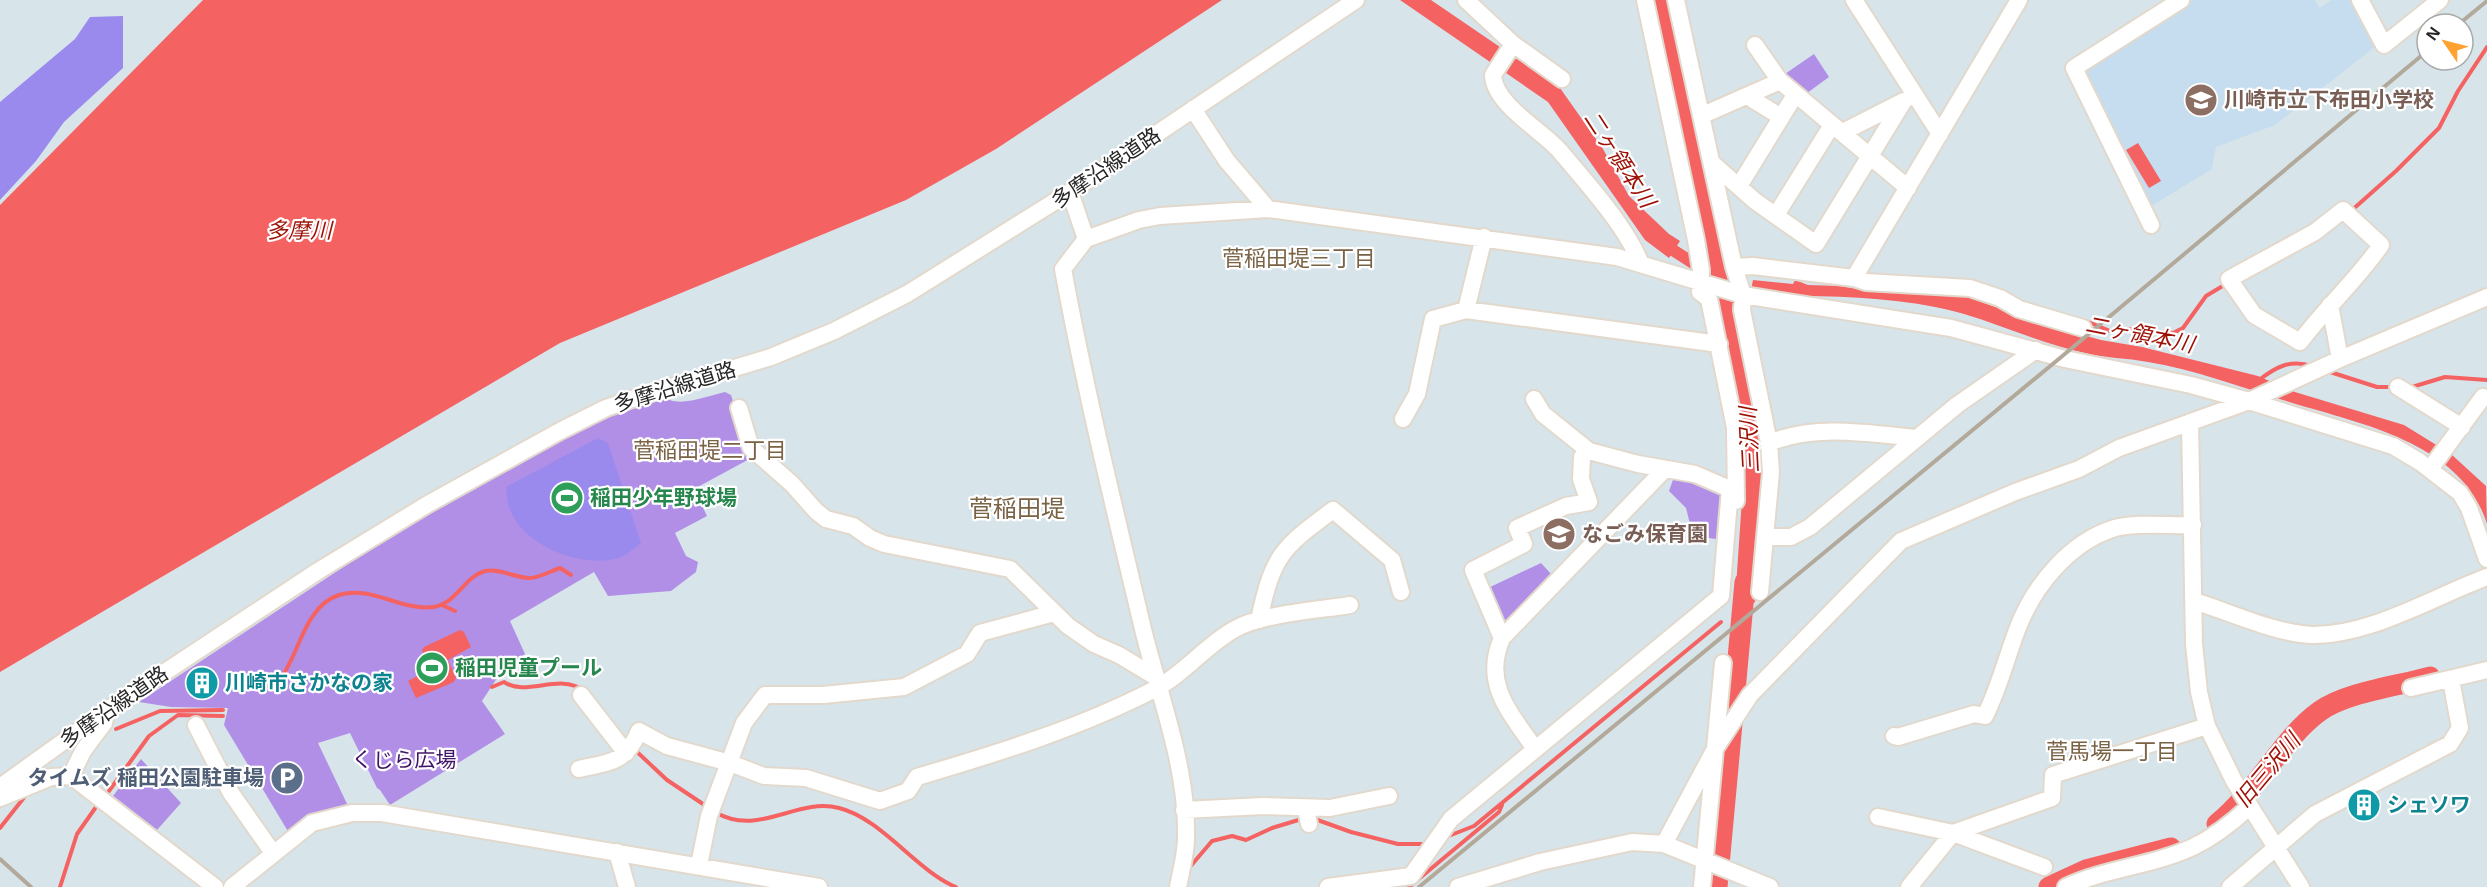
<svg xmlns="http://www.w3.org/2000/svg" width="2487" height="887" viewBox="0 0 2487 887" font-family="Arial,'Noto Sans JP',sans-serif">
	<rect width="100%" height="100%" fill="#d7e5eb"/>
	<path fill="#c5ddee" d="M2190 0H2315L2319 8 2332 0H2350L2376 46 2275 125 2216 147 2212 169 2148 208 2081 74 2083 67Z"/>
	<path fill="#b18fe6" d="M1814 54 1829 77 1803 96 1782 76Z
		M725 392 731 395 749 450 755 456 694 489 707 516 675 533 686 556 698 562 696 572 671 591 608 596 594 572 510 621 525 654 503 669 482 701 505 734 390 805 380 790 377 788 350 733 318 743 349 808 289 833 224 725 228 708 171 707 139 702 419 517 593 422 662 396C678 409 706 396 725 392Z
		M1674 477C1693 480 1710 485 1725 499L1721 533 1716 539 1693 536 1686 508 1669 491Z
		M1541 563 1552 575 1502 629 1486 589Z
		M141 759 181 803 157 830 113 796Z"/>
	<path fill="#9a8aee" d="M123 16V68L64 122 36 161 0 200V102L75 39 90 17Z
		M598 438 608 443 641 543C634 548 626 556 618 558 582 569 524 546 510 510 507 503 507 494 506 487Z"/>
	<path fill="#f56262" d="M203 0H1222L996 149 906 200 560 343 0 672V205Z
		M1400 0H1431L1560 88 1603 149 1629 196 1669 234 1680 241 1669 258 1645 240 1548 102Z
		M1652 0H1672L1746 343 1766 473 1755 602 1734 616 1745 455 1736 393Z
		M2138 143 2161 181 2149 188 2126 150Z
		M1753 280 1793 284 1795 280 1808 285 1840 286 1874 292 1962 295 2040 323 2101 340 2142 347 2258 376 2295 392 2404 425 2451 454 2486 486 2487 524C2461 440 2355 423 2283 400 2237 386 2195 370 2148 362 2127 358 2105 358 2085 353 2043 344 2004 326 1964 314 1916 300 1861 297 1811 296L1812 300 1751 290Z
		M460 630 464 632 471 647 448 660 456 678 454 682 416 698 408 681 430 669 422 650 424 647Z"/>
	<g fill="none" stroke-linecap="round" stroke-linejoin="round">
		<path stroke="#f56262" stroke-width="4" d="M2351 211 2396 171 2439 128 2458 91 2487 47
			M2086 321 2110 331 2126 329 2173 333 2183 328 2206 296 2226 284
			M2327 371 2377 387H2392
			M2259 380C2276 367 2290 359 2312 366
			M2412 387 2445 377 2487 380
			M442 605 455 611
			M261 687C298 689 294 609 339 595 372 585 400 611 433 607 456 604 464 577 485 571 500 568 515 578 530 578 539 578 551 571 560 568L571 575
			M492 687 504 682C526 697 559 673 583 690
			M116 729 160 711 223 710
			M635 750 667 780 709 808
			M109 791 149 736 178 715 223 716
			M715 812C759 838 796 797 839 808 881 818 918 872 956 887
			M1312 818 1351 832 1398 844H1422
			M0 828 26 795
			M1446 837 1474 826 1721 622
			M1189 868 1212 841 1232 836 1246 840 1272 828 1305 818
			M60 887 77 834 96 807
			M1409 887 1499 812 1502 805"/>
		<path stroke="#f56262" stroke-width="12" d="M1662 243 1693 263"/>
		<path stroke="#f56262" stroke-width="21" d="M2217 824C2257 792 2282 738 2320 711 2347 692 2398 686 2430 677
			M1717 887 1745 582
			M2049 887 2086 870 2171 848"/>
		<g stroke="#e2d8cc" stroke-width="20">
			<path id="minor" d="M1466 0 1513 44 1562 79
				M1645 0 1696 240 1701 270 1700 292 1709 299 1735 428 1736 501
				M1676 0 1734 267 1743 295 1742 310 1769 443 1771 472 1760 592
				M1854 0 1940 134
				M2360 0 2384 45 2440 0
				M1513 44 1493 75C1494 104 1541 130 1559 150 1585 181 1626 226 1640 262
				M1755 45 1780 81 1908 188
				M1747 96 1781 117
				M1193 109 1227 161 1268 209 1617 257 1743 295 1951 328 2065 359 2191 385 2249 401 2393 446 2420 462 2460 493 2469 508 2487 559
				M1703 115 1780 81
				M1843 132 1904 101
				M1712 163 1755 201 1816 244 1903 102
				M1739 186 1795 95
				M1070 192 1086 239
				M2343 210 2381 245C2357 280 2326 307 2300 342L2254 315 2229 279 2315 232Z
				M1776 215 1832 125
				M2151 225 2074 68 2181 0
				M1734 267 1753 266 1854 278 1866 282 1970 288 2000 298 2019 309 2083 328
				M1854 278 2019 0
				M2330 305 2340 359
				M1466 310 1484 237
				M2398 387 2462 427
				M739 408 751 448 792 484 816 511 826 519 853 526 870 538 884 544 1010 569 1068 626 1094 644 1119 655 1154 676
				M1403 419 1417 394 1433 319 1466 310 1719 344
				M2190 422 2194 644 2199 692 2207 726 2234 781 2301 887
				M1769 443C1815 424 1867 433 1916 438
				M2430 469 2483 397
				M1767 537H1791L1810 527 1957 405 2036 350
				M2194 601C2230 612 2276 634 2313 635 2372 635 2433 597 2487 577
				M1259 620C1273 556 1280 549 1333 510L1392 560 1401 592
				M1502 638 1473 570 1524 544 1517 528 1566 506 1589 502 1581 479 1582 457 1589 451
				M2411 688 2487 670
				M581 695 626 753
				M196 725 231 793 273 853
				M1894 736 1898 737 1974 714 1985 716C1999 688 2006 659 2017 630 2033 587 2069 542 2115 528 2136 522 2170 526 2193 525
				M1535 749C1510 712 1482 684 1502 638L1665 469
				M579 769C610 762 626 763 639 731L667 746 730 763 764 776 806 778 880 801 908 791 917 777C998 753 1080 728 1155 689 1184 674 1206 645 1235 629 1261 614 1319 610 1350 605
				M71 776 83 751 104 723 106 712
				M0 787 106 711 318 571 428 504 560 431 606 408 635 398 771 357 834 331 907 294 1070 192 1356 0
				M0 798 51 777 71 776 215 887
				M1306 809 1309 824
				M1184 810 1263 806 1330 808 1389 796
				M1878 817 1953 833 2044 867
				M1664 844 1716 747 1750 695 1901 541 2015 492 2079 469 2119 448 2249 401 2340 359 2487 297
				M617 852 627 887
				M699 865 709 816 744 723 765 695H823L904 687 967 654 980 633 1054 613
				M232 887 312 823 352 813H382L819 887
				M1178 887C1181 871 1186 854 1186 838 1188 766 1158 693 1142 625 1114 507 1085 389 1063 269L1086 239 1139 220 1160 216 1268 209
				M1328 887 1411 876 1451 819 1721 596 1730 489 1695 474 1638 464 1589 451 1543 414 1534 399
				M1458 887 1540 862 1632 842 1664 844 1770 887
				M1702 887 1723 663
				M1909 887 1953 833 2052 798 2053 775 2207 726
				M2066 887C2107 868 2152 866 2193 847 2214 837 2233 822 2249 807
				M2230 887 2315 814 2450 744 2460 728 2451 680"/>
		</g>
		<use href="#minor" stroke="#fff" stroke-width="16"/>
		<path stroke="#b3a99a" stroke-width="4" d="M2459 24 2487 1
			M0 859 31 887
			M1419 887 2060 358 2427 51"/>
	</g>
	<defs>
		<g id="school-disc" transform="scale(1.725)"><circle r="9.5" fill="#8d6e63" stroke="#fff"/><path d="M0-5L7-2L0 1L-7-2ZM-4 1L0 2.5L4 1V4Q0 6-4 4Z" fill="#fff"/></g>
		<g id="stadium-disc" transform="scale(1.725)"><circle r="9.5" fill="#2e9e5b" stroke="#fff"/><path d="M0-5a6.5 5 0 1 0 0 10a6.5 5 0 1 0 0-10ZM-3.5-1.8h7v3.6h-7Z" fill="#fff"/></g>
		<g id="building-disc" transform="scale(1.725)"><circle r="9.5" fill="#0f9aa8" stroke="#fff"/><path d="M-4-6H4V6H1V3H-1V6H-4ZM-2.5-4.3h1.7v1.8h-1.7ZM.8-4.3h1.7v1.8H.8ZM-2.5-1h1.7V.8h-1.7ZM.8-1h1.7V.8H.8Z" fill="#fff"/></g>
		<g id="parking-disc" transform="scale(1.725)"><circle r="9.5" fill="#5c6f8a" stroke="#fff"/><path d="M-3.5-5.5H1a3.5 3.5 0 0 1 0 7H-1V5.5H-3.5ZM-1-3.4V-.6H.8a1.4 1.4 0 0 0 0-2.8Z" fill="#fff"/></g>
	</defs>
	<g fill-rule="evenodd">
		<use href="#school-disc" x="2201" y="100"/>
		<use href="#stadium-disc" x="567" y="498"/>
		<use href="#school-disc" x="1559" y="534"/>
		<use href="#stadium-disc" x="432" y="668"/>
		<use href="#building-disc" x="202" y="683"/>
		<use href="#parking-disc" x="287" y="778"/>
		<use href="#building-disc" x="2364" y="805"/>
	</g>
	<g text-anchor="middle" stroke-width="4.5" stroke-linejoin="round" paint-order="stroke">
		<g font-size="21" font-weight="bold" fill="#785e54" stroke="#fff" text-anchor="start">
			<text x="2224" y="107">川崎市立下布田小学校</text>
			<text x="1582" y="541">なごみ保育園</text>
		</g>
		<g font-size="21" fill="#272727" stroke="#fff">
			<text transform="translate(1106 168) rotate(-34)" y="7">多摩沿線道路</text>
			<text transform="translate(675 387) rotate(-17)" y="7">多摩沿線道路</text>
			<text transform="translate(114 707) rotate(-35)" y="7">多摩沿線道路</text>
		</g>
		<g font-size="21" font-weight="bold" fill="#27864d" stroke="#fff" text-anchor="start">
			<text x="590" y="505">稲田少年野球場</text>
			<text x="455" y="675">稲田児童プール</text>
		</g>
		<g font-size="21" font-weight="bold" fill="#0d838f" stroke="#fff" text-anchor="start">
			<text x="225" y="690">川崎市さかなの家</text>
			<text x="2387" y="812">シェソワ</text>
		</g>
		<g font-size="21" fill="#401466" stroke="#fff">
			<text x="404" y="767">くじら広場</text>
		</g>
		<g font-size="21" font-weight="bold" fill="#4e5e75" stroke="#fff" text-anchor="end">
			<text x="264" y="785">タイムズ 稲田公園駐車場</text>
		</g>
		<g font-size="22" font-style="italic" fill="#9d1105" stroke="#fff">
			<text transform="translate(1620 159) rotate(57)" y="8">二ヶ領本川</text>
			<text x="299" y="238">多摩川</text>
			<text transform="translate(2140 334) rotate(11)" y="8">二ヶ領本川</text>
			<text transform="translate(1749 440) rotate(-93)" y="8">三沢川</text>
			<text transform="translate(2267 770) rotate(-50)" y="8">旧三沢川</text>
		</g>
		<g font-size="22" fill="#7a6245" stroke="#fff">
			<text x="1299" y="266">菅稲田堤三丁目</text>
			<text x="710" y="458">菅稲田堤二丁目</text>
			<text x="2112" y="759">菅馬場一丁目</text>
		</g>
		<g font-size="24" fill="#7a6245" stroke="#fff">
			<text x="1017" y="517">菅稲田堤</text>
		</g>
	</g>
	<g transform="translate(2445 42) rotate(305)"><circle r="28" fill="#ffffff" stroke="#a9a9a9" stroke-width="1.5"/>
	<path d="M0-4.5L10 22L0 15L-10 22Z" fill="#ffa230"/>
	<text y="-9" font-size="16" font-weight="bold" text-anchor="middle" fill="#272727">N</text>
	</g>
</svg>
